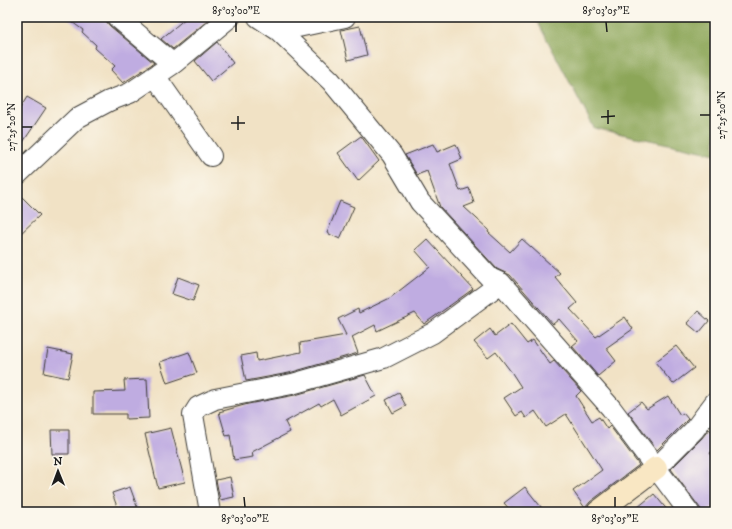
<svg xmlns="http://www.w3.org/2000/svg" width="732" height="529" viewBox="0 0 732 529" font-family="'IM FELL DW Pica',serif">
	<rect width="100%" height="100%" fill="#fbf7ec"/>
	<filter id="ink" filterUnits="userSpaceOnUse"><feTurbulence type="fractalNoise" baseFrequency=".025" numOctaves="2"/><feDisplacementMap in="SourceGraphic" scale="8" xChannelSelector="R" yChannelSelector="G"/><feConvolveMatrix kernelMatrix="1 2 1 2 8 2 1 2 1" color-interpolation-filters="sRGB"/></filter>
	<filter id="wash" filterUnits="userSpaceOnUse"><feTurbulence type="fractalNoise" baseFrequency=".012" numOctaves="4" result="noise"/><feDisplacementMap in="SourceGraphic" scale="16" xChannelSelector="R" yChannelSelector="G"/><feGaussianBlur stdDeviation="0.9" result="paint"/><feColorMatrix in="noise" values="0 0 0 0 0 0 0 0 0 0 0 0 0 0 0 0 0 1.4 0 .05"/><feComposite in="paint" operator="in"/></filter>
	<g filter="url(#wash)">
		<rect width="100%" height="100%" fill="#f1e2c5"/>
		<path fill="#8ca658" stroke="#54613a" d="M535 17H715V154L594 128Z"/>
		<g id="blocks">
			<path fill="#bface1" d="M65 17H106V21L110 26 154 63 123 83 111 70 115 66 95 48 96 45 82 32 83 30Z
				M187 17H212L173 49 161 39Z
				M360 26 367 55 348 60 341 30Z
				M217 42 233 63 211 81 195 61Z
				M27 97 46 108 17 151V113Z
				M361 136 379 161 358 181 338 153Z
				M433 144 437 152 456 144 462 159 450 164 460 191 469 188 474 203 464 207 489 230 488 232 510 252 522 239 560 273 555 277 577 303 570 309 596 337 625 317 633 329 606 348 616 361 598 376 572 346 578 341 559 319 553 324 510 275 497 269 440 207 427 171 417 175 405 155Z
				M17 192 40 215 17 237Z
				M340 201 354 207 340 239 327 233Z
				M427 239 473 289 424 324 415 313 377 331 375 325 352 337 358 353 289 373 246 381 241 356 256 353 257 361 301 352 300 343 346 335 338 319 358 309 359 313 390 298 430 267 415 250Z
				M178 277 199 285 193 301 172 294Z
				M698 311 709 321 699 333 687 323Z
				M511 324 527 344 533 340 550 364 554 361 581 391 576 396 592 421 599 417 607 429 610 426 639 465 590 502 585 508 573 491 602 470 566 414 546 427 535 411 526 418 522 412 516 416 504 398 521 387 512 373 496 352 488 358 474 342 490 329 495 336Z
				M676 346 694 368 673 384 655 362Z
				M48 349 73 354 68 378 44 373Z
				M189 352 197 373 167 383 160 362Z
				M365 375 376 396 341 415 333 399 321 406 319 403 285 422 290 432 252 452 253 457 234 460 230 435 226 436 219 412 248 404 295 395Z
				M147 379 149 418 126 419V414H93V392L125 391 124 380Z
				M399 393 406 406 393 413 386 400Z
				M668 396 680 415 683 413 688 419 657 450 628 412 641 402 647 409Z
				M171 428 185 482 158 488 145 434Z
				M709 429 715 435V448L710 453 715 460V506L707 512H703L671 469 702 438Z
				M51 430H69V454H52Z
				M230 477 234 497 220 500 216 480Z
				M130 487 139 512H119L112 493Z
				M525 487 545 512H512L504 503Z
				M654 494 669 512H632Z"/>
		</g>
	</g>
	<g filter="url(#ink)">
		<use href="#blocks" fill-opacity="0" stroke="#3c3a35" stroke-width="1"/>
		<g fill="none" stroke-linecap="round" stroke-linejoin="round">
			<g stroke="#3c3a35" stroke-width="22">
				<path id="street" d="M258 17 279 31 331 81 392 155 420 202 490 278 501 283 611 408 689 512
					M279 31 345 17
					M173 64 230 17
					M155 76 211 156
					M17 175 77 118 109 101 130 93 173 64 117 17
					M656 468 694 430 715 402
					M210 512 193 415 198 407 215 399 292 384 384 358 433 333 501 283"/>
			</g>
			<g stroke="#3c3a35" stroke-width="24">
				<path id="secondary" d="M598 512 656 468"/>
			</g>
			<use href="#street" stroke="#fff" stroke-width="20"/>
			<use href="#secondary" stroke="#f9e7c3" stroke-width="22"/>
		</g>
	</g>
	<path fill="none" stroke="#1c1c1c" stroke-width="1.5" d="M236 22V32M606 22 607 32M608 110V124M700 115H710M238 116V130M601 117 615 116M231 123H245M22 127H32M244 497 245 507M615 497V507"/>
	<rect width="732" height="529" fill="none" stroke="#fbf7ec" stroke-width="44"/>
	<g transform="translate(58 471) rotate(359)" stroke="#fbf7ec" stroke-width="3" paint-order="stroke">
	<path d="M0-3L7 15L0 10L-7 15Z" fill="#1c1c1c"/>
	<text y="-6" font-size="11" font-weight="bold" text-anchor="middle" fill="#1c1c1c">N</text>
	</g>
	<rect x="22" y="22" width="688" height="485" fill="none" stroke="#1c1c1c" stroke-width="1.5"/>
	<g font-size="10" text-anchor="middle" fill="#1c1c1c">
		<text x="236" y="14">85°03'00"E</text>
		<text x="606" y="14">85°03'05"E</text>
		<text transform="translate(721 115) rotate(-90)" y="4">27°25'20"N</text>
		<text transform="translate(11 127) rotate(-90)" y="4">27°25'20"N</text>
		<text x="245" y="522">85°03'00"E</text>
		<text x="615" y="522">85°03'05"E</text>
	</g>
</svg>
